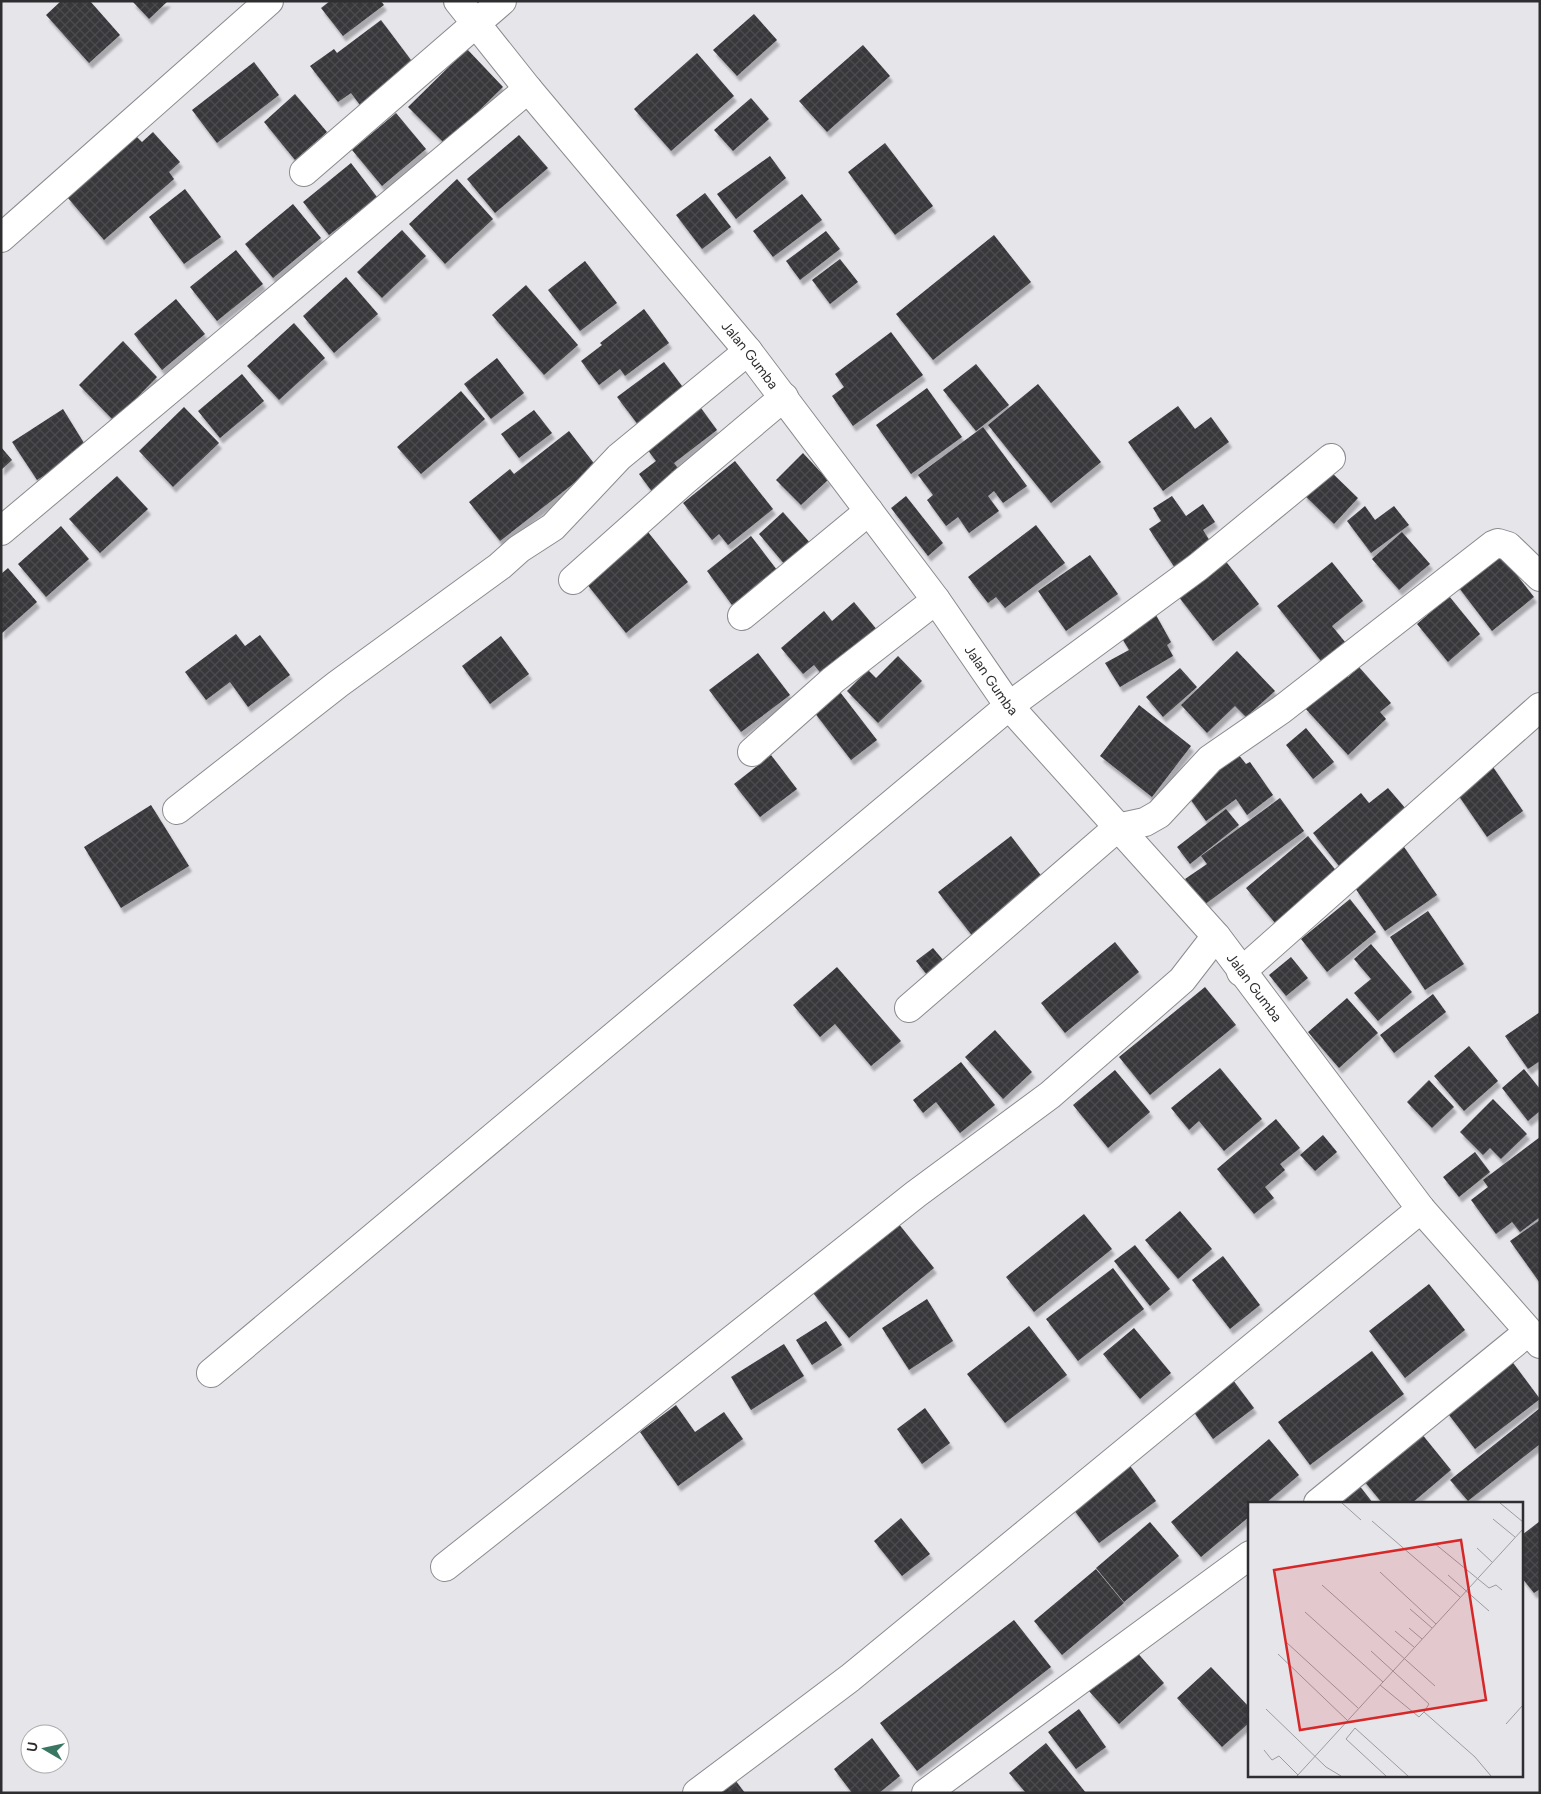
<svg xmlns="http://www.w3.org/2000/svg" width="1541" height="1794" viewBox="0 0 1541 1794" font-family="Figtree,sans-serif">
	<defs>
		<pattern id="building-cross-hatch" width="8" height="8" patternUnits="userSpaceOnUse" patternTransform="scale(1.25)"><rect width="8" height="8" fill="#38373b"/><path d="M0 0l8 8M0 8l8-8" fill="none" stroke="#4c4c4f"/></pattern>
		<filter id="shadow"><feDropShadow dx="3" dy="5.5" stdDeviation="1" flood-color="#0004"/></filter>
	</defs>
	<rect width="100%" height="100%" fill="#e6e5ea"/>
	<path fill="url(#building-cross-hatch)" filter="url(#shadow)" d="M61 1H90L120 35 89 63 46 15Z
		M132 1H168L149 19Z
		M330 1H381L384 5 343 36 321 8Z
		M754 14 777 40 737 76 713 50Z
		M381 20 417 68 363 109 351 93 338 102 310 66 334 49 337 53Z
		M863 45 890 76 827 132 799 101Z
		M467 49 503 87 445 144 408 107Z
		M697 53 734 96 671 151 634 109Z
		M254 62 279 95 217 143 192 110Z
		M295 94 327 132 295 160 264 122Z
		M751 98 769 119 733 151 714 130Z
		M396 113 426 149 382 186 352 150Z
		M153 132 180 162 169 172 174 179 104 240 67 197 136 136 142 142Z
		M519 135 548 168 495 213 467 179Z
		M885 143 933 206 895 235 848 172Z
		M770 156 786 178 736 219 717 194Z
		M351 163 377 197 329 235 303 202Z
		M457 179 493 219 445 264 409 224Z
		M185 189 221 237 184 264 149 217Z
		M705 193 731 227 702 249 676 215Z
		M802 194 822 220 773 257 753 231Z
		M293 204 321 238 273 278 245 244Z
		M402 230 426 256 382 298 357 272Z
		M826 231 840 249 800 280 786 261Z
		M994 235 1031 282 933 360 896 314Z
		M236 250 263 284 217 321 190 287Z
		M840 259 858 282 830 304 812 280Z
		M585 261 617 303 580 331 548 290Z
		M346 277 378 314 334 353 303 316Z
		M526 285 578 345 544 375 492 315Z
		M176 299 205 334 162 370 134 334Z
		M644 309 669 343 625 376 620 369 599 385 581 361 602 345 600 343Z
		M294 323 325 358 279 400 247 366Z
		M891 332 923 375 853 426 832 396 844 387 835 374Z
		M123 341 157 377 114 421 79 385Z
		M497 358 524 393 491 419 464 384Z
		M664 362 688 394 642 430 617 397Z
		M976 364 1009 405 976 431 943 390Z
		M242 374 264 401 220 438 198 411Z
		M1038 384 1101 462 1051 503 988 425Z
		M927 388 962 437 911 474 876 425Z
		M461 391 485 419 421 474 397 447Z
		M1178 406 1195 429 1211 417 1229 442 1163 491 1128 442Z
		M184 407 219 443 173 487 139 451Z
		M701 408 717 430 674 463 681 472 653 493 639 474 656 461 647 449Z
		M63 409 87 448 37 480 12 442Z
		M534 410 552 433 519 458 501 434Z
		M983 427 1027 486 1003 503 994 491 988 496 999 511 969 533 958 517 946 526 927 500 933 495 918 475Z
		M569 431 596 466 500 541 469 502 510 469 514 474Z
		M1 447 12 460 1 470Z
		M803 453 828 480 801 505 776 480Z
		M735 461 773 509 728 545 719 534 712 540 683 503Z
		M1327 468 1358 498 1334 524 1303 494Z
		M117 476 148 509 100 553 69 519Z
		M906 496 943 543 928 556 891 508Z
		M1172 496 1186 516 1203 504 1215 522 1203 530 1215 549 1179 574 1149 529 1161 521 1153 508Z
		M1365 506 1375 520 1394 506 1409 525 1371 553 1347 521Z
		M783 512 811 544 786 566 759 534Z
		M1036 525 1065 563 1005 608 996 597 988 603 968 577Z
		M61 526 89 559 46 597 18 564Z
		M648 532 688 582 626 633 586 583Z
		M1402 532 1430 564 1399 590 1372 559Z
		M751 536 777 570 732 605 707 571Z
		M1498 551 1534 597 1492 631 1456 584Z
		M1090 555 1118 594 1066 631 1038 591Z
		M1224 559 1259 604 1213 641 1178 596Z
		M1332 562 1363 601 1332 626 1345 642 1321 661 1277 606Z
		M8 568 37 602 1 634V574Z
		M1449 596 1480 634 1448 662 1417 624Z
		M854 602 878 631 824 677 814 665 803 674 781 648 824 611 832 621Z
		M1156 615 1171 642 1167 645 1173 656 1120 687 1105 663 1129 650 1120 635Z
		M236 634 245 646 260 635 290 675 248 707 230 682 206 700 185 672Z
		M501 636 529 674 490 704 462 666Z
		M1237 651 1275 691 1246 717 1235 706 1207 733 1181 705Z
		M758 653 790 695 741 732 709 690Z
		M898 656 922 681 878 723 847 691 868 670 876 678Z
		M1359 667 1391 703 1380 712 1386 719 1348 755 1304 707 1343 671 1348 677Z
		M1180 668 1197 687 1163 717 1146 697Z
		M840 692 877 740 851 760 814 712Z
		M1139 705 1191 746 1152 797 1100 756Z
		M1306 728 1334 762 1313 779 1286 745Z
		M1238 754 1246 764 1250 762 1273 795 1247 815 1236 799 1206 821 1185 792Z
		M771 755 797 789 760 817 734 784Z
		M1491 764 1523 811 1487 837 1454 789Z
		M1388 788 1412 816 1387 826 1339 866 1313 833 1361 793 1369 803Z
		M1280 798 1304 831 1204 905 1185 879 1207 864 1201 856Z
		M151 805 189 866 121 908 84 847Z
		M1226 809 1239 825 1190 864 1177 847Z
		M1011 836 1046 882 974 938 938 892Z
		M1308 836 1338 873 1276 924 1246 888Z
		M1402 844 1437 895 1385 931 1355 888 1364 882 1359 874Z
		M1350 899 1376 932 1327 972 1301 939Z
		M1428 911 1464 964 1425 990 1390 937Z
		M1115 942 1139 972 1065 1033 1041 1003Z
		M1371 944 1412 992 1378 1021 1354 993 1371 979 1354 959Z
		M933 948 949 967 932 981 916 961Z
		M1291 957 1308 978 1286 996 1269 975Z
		M837 967 901 1041 871 1066 835 1024 820 1037 793 1005Z
		M1205 987 1236 1025 1150 1095 1119 1057Z
		M1433 994 1446 1012 1394 1053 1380 1035Z
		M1347 998 1378 1033 1339 1068 1308 1032Z
		M1540 1012V1061L1528 1069 1505 1036Z
		M995 1030 1032 1072 1003 1099 965 1057Z
		M1469 1046 1498 1081 1464 1111 1434 1076Z
		M961 1062 995 1105 960 1133 936 1102 923 1113 913 1100Z
		M1220 1068 1262 1119 1224 1151 1199 1121 1189 1130 1171 1108Z
		M1524 1069 1540 1089V1111L1528 1121 1502 1088Z
		M1115 1070 1150 1112 1108 1148 1073 1105Z
		M1429 1080 1454 1107 1432 1128 1407 1102Z
		M1493 1099 1527 1134 1501 1159 1490 1148 1483 1155 1460 1132Z
		M1276 1119 1300 1148 1280 1164 1285 1170 1265 1187 1274 1198 1254 1214 1217 1169Z
		M1323 1135 1337 1152 1315 1171 1300 1155Z
		M1540 1137V1217L1520 1232 1512 1222 1496 1234 1471 1200 1488 1187 1483 1180Z
		M1475 1152 1490 1172 1459 1197 1443 1177Z
		M1180 1211 1212 1249 1178 1279 1145 1240Z
		M1084 1214 1112 1249 1034 1312 1006 1277Z
		M1540 1220V1283L1510 1241Z
		M898 1223 934 1268 849 1338 813 1293Z
		M1135 1245 1170 1289 1150 1306 1114 1261Z
		M1223 1256 1260 1305 1230 1329 1192 1280Z
		M1113 1268 1144 1309 1078 1361 1046 1319Z
		M1429 1284 1465 1330 1405 1378 1369 1331Z
		M927 1299 953 1341 909 1370 882 1328Z
		M826 1321 842 1345 812 1365 796 1340Z
		M1029 1326 1067 1375 1005 1423 967 1374Z
		M1134 1328 1171 1373 1140 1399 1103 1354Z
		M784 1344 804 1376 751 1410 731 1377Z
		M1372 1351 1404 1394 1310 1465 1278 1422Z
		M1511 1360 1540 1399 1475 1449 1446 1411Z
		M1233 1380 1254 1408 1213 1439 1193 1411Z
		M676 1405 695 1432 724 1412 743 1439 678 1486 640 1432Z
		M925 1408 950 1443 922 1464 897 1429Z
		M1540 1408V1444L1468 1501 1450 1480Z
		M1417 1428 1451 1470 1412 1503H1382L1360 1476Z
		M1269 1439 1299 1475 1266 1503H1250V1516L1201 1557 1171 1522Z
		M1128 1463 1156 1501 1099 1543 1071 1506Z
		M1355 1480 1373 1503H1327Z
		M901 1518 930 1554 902 1576 874 1541Z
		M1540 1521V1589L1534 1593 1522 1578V1535Z
		M1150 1522 1179 1556 1124 1602 1096 1568Z
		M1096 1569 1124 1603 1062 1655 1034 1621Z
		M1014 1620 1051 1667 917 1771 880 1723Z
		M1134 1649 1164 1683 1119 1724 1088 1690Z
		M1211 1667 1250 1708V1722L1222 1747 1177 1698Z
		M1079 1709 1106 1747 1076 1769 1048 1732Z
		M872 1738 900 1776 879 1793H852L834 1769Z
		M1046 1743 1086 1793H1026L1009 1773Z
		M729 1772 745 1793H704Z"/>
	<g fill="none" stroke-linecap="round" stroke-linejoin="round">
		<g stroke="#8b8a8f" stroke-width="30">
			<g id="street">
				<path id="s1" d="M458 1 528 89 748 351 936 600 1009 706 1216 936 1421 1209 1540 1344"/>
				<path d="M304 172 502 1"/>
				<path d="M1 238 269 1"/>
				<path d="M1 531 528 89"/>
				<path d="M573 580 683 482 784 397"/>
				<path d="M742 616 869 511"/>
				<path d="M752 752 833 680 936 600"/>
				<path d="M177 810 338 684 500 566 519 549 553 527 619 457 748 351"/>
				<path d="M1241 972 1540 707"/>
				<path d="M909 1008 1117 828 1145 822 1159 814 1210 759 1281 710 1493 545 1498 543 1508 546 1540 577"/>
				<path d="M211 1373 1009 706 1198 567 1331 458"/>
				<path d="M1318 1503 1528 1332"/>
				<path d="M445 1567 916 1194 1050 1095 1182 980 1216 936"/>
				<path d="M697 1793 850 1678 1421 1209"/>
				<path d="M926 1793 1250 1555"/>
			</g>
		</g>
		<use href="#street" stroke="#fff" stroke-width="28"/>
	</g>
	<g text-anchor="middle" stroke-width="5" stroke-linejoin="round" paint-order="stroke">
		<g font-size="14" fill="#2e2e30" stroke="#fff">
			<text dy="5" stroke="none"><textPath href="#s1" startOffset="459">Jalan Gumba</textPath></text>
			<text dy="5" stroke="none"><textPath href="#s1" startOffset="864">Jalan Gumba</textPath></text>
			<text dy="5" stroke="none"><textPath href="#s1" startOffset="1269">Jalan Gumba</textPath></text>
		</g>
	</g>
	<g transform="translate(1248 1502)">
		<rect width="275" height="275" fill="#e6e5ea"/>
		<path fill="none" stroke="#9c9ca0" stroke-width="1" d="M94 1 113 18M252 1 275 20M245 17 267 35M124 19 212 95M186 41 241 86 248 83 254 88M229 46 244 60M132 70 188 122M200 73 241 109M74 83 187 184M162 107 184 126M57 110 135 180M161 126 174 137M147 129 166 145M38 140 110 206M123 149 181 202 176 210 227 255 243 274M30 152 100 219M132 183 171 215 176 210M18 207 78 265 93 274M258 222 275 203M16 248 24 258 31 254 50 273M49 274 275 27M138 274 98 237 107 226 160 274"/>
		<path fill="#d62828" fill-opacity="0.15" stroke="#d62828" stroke-width="2.5" d="M213 38 238 198 52 228 26 68Z"/>
		<rect width="275" height="275" fill="none" stroke="#2e2e30" stroke-width="2.5"/>
	</g>
	<rect width="1541" height="1794" fill="none" stroke="#2e2e30" stroke-width="5"/>
	<g transform="translate(45 1749) rotate(279)"><circle r="24" fill="#ffffff" stroke="#ababac"/>
	<path d="M0-4L9 19L0 12L-9 19Z" fill="#397763"/>
	<text y="-8" font-size="14" font-weight="bold" text-anchor="middle" fill="#2e2e30">U</text>
	</g>
</svg>
